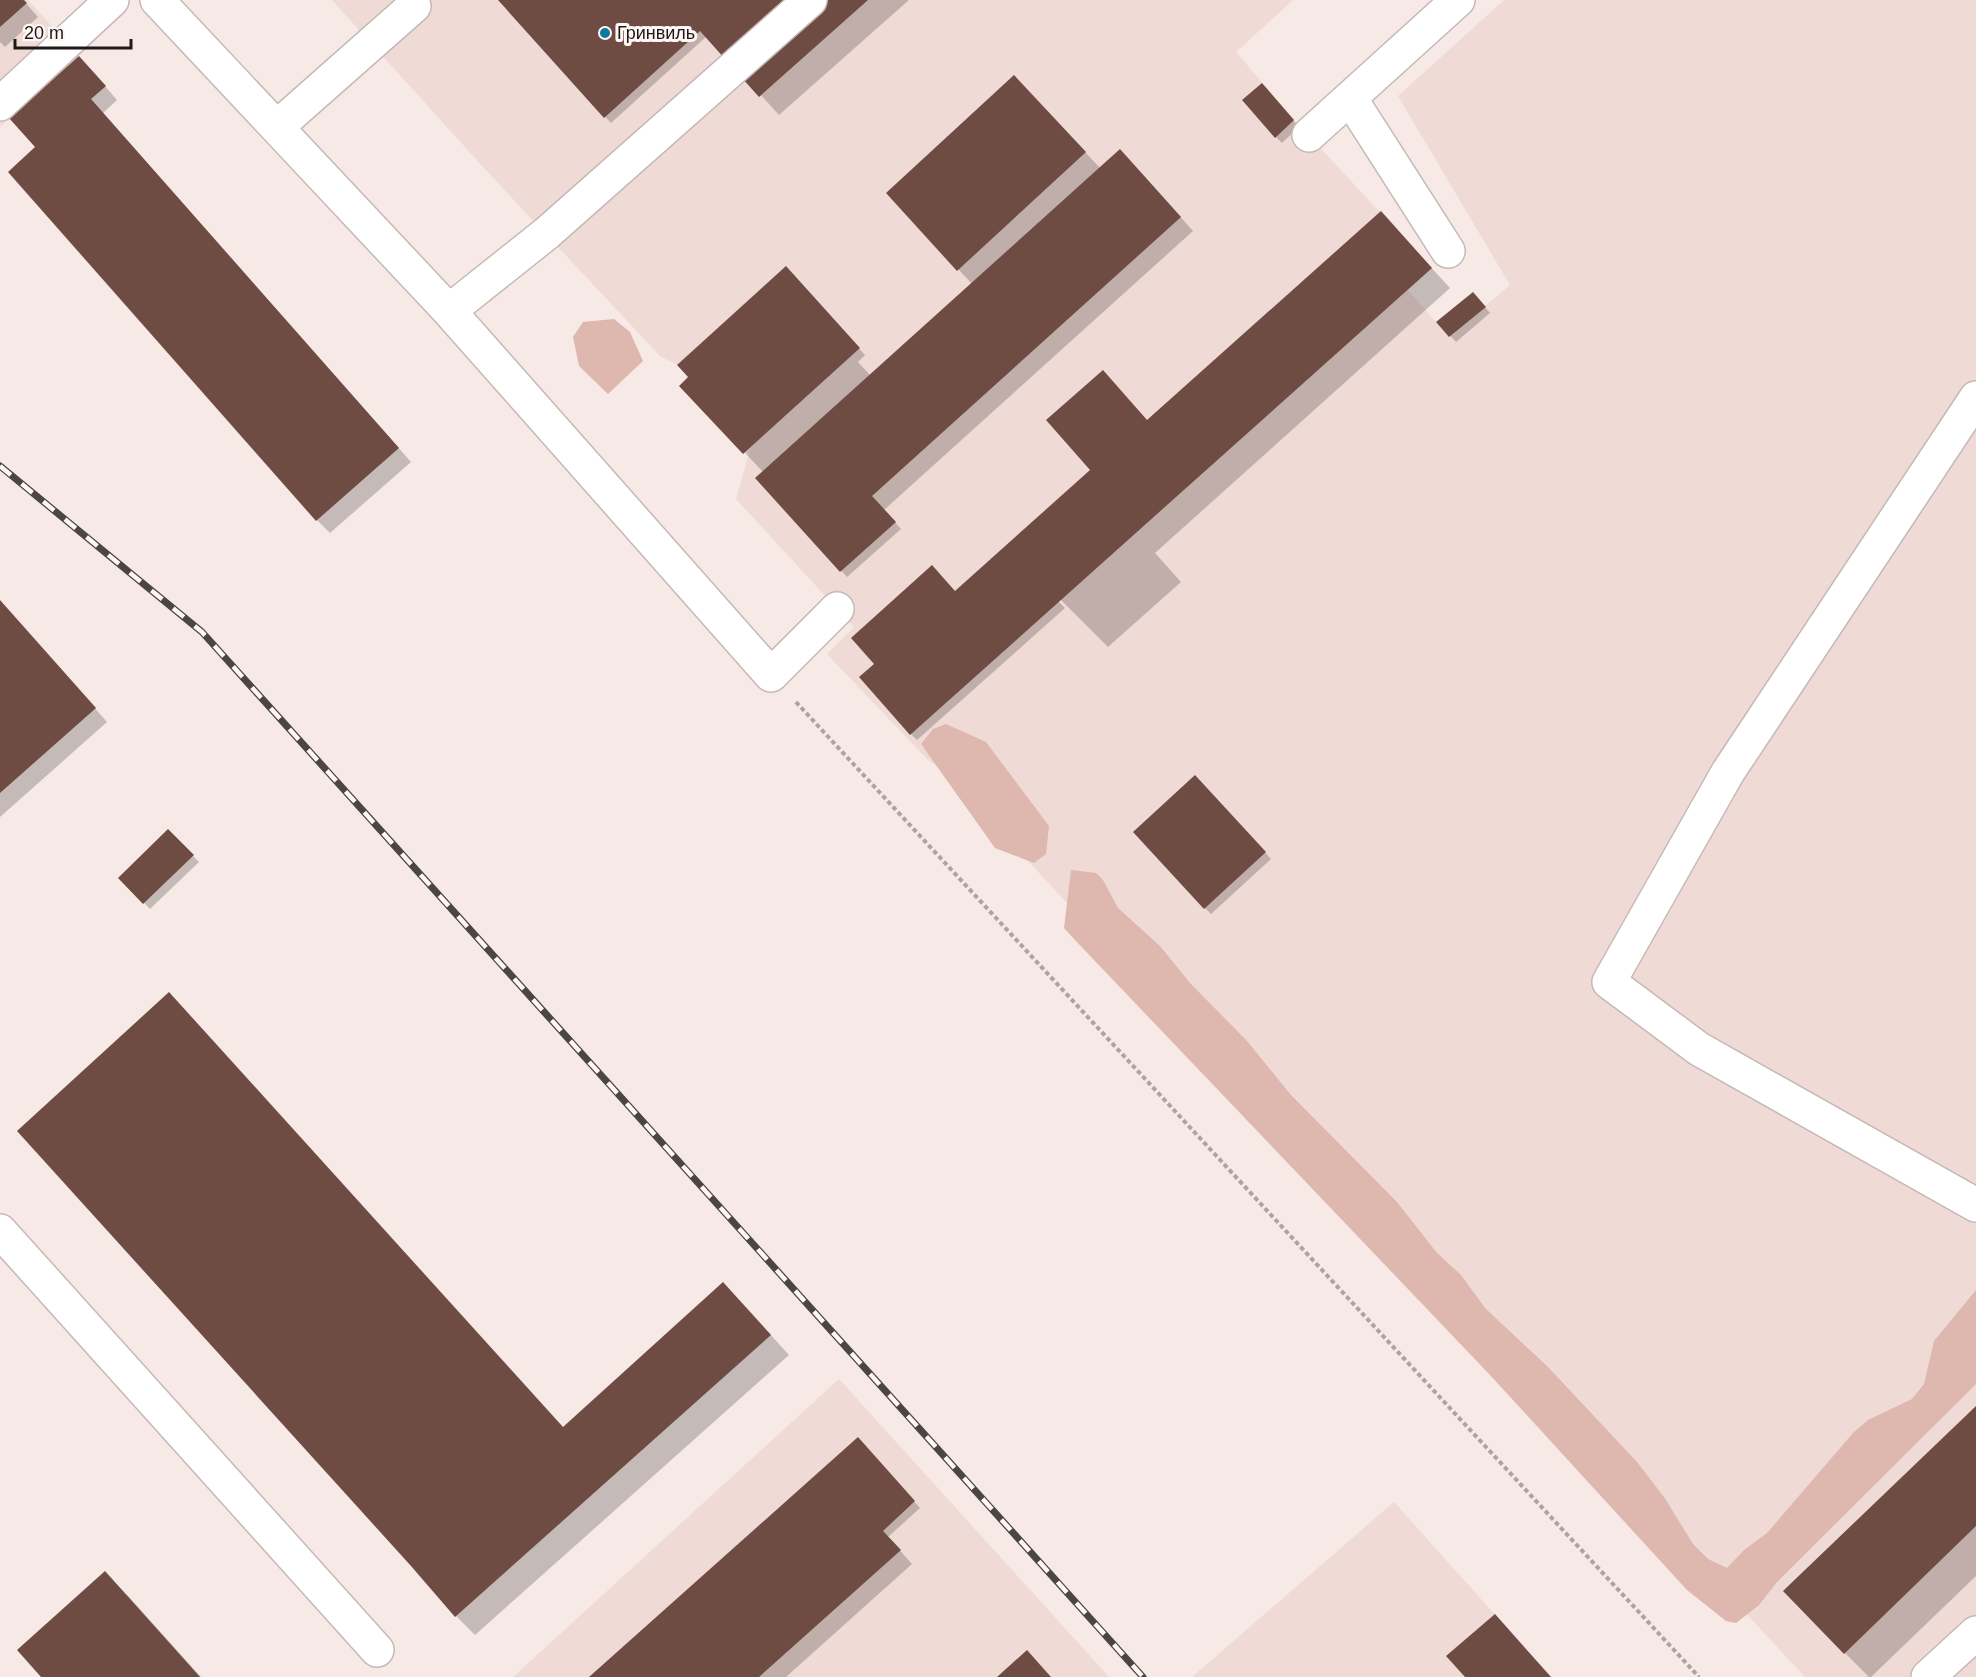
<svg xmlns="http://www.w3.org/2000/svg" width="1976" height="1677" viewBox="0 0 1976 1677" font-family="Helvetica,sans-serif">
	<rect width="100%" height="100%" fill="#f6e9e6"/>
	<path fill="#efdad5" d="M0 0H28L79 56 0 127Z
		M332 0H1293L1236 52 1294 120 1432 268 1408 290 1449 337 1510 285 1398 96 1504 0H1976V1677H1805L1741 1608 1139 981 948 774 928 760 827 654 854 627 736 499 751 447 860 348 786 266 677 365 660 356 484 168Z
		M839 1379 1109 1677H1051L1027 1650 997 1677H513Z
		M1394 1502 1551 1677H1192Z"/>
	<path fill="#deb7ae" d="M614 319 630 332 643 361 608 394 579 366 573 337 583 322Z
		M946 724 986 742 1049 826 1046 854 1034 863 995 848 921 744 933 729Z
		M1071 870 1096 873 1103 880 1118 908 1160 946 1190 983 1247 1041 1290 1094 1397 1202 1437 1253 1461 1275 1485 1308 1548 1367 1637 1462 1664 1497 1693 1544 1708 1559 1727 1568 1744 1550 1767 1533 1853 1433 1868 1420 1912 1399 1924 1384 1934 1341 1976 1290V1384L1777 1582 1759 1605 1736 1623 1726 1621 1687 1590 1490 1375 1074 939 1064 928Z"/>
	<path fill="#0003" d="M0 0H23L38 17 5 47 0 42Z
		M499 0H909L779 115 707 36 611 123Z
		M92 71 117 100 103 113 411 462 330 533 317 520 37 148Z
		M1014 77 1101 169 1133 164 1193 231 884 510 901 529 847 577 758 478 764 473 682 386 792 274 865 355 858 362 871 376 972 284 888 193Z
		M1268 91 1299 127 1282 143 1276 137Z
		M1381 213 1450 288 1155 553 1181 582 1108 647 1061 600H1057L1065 608 917 740 911 734 956 593Z
		M1479 300 1490 313 1456 342 1439 323Z
		M0 601 107 722 0 817Z
		M1201 783 1271 859 1211 914 1205 908Z
		M168 831 199 862 150 909 120 878Z
		M742 1303 789 1355 475 1635 456 1616 412 1565Z
		M1976 1408V1576L1871 1677H1869L1845 1653Z
		M864 1445 920 1508 888 1537 912 1564 786 1677H592Z
		M105 1573 130 1598 201 1677H43Z"/>
	<path fill="#6e4c44" d="M0 0H24L27 3 0 27Z
		M498 0H868L759 97 700 31 604 118Z
		M79 56 106 86 91 99 399 448 316 521 8 172 35 147 9 118Z
		M1014 75 1086 152 957 271 886 193Z
		M1262 83 1294 120 1275 138 1242 100Z
		M1120 149 1181 217 872 496 896 522 840 572 755 478Z
		M1381 211 1432 268 910 735 859 677 874 664 851 638 932 565 955 591 1090 470 1046 420 1103 370 1147 420Z
		M786 266 860 348 743 454 679 386 688 377 677 365Z
		M1473 292 1486 307 1449 337 1436 322Z
		M0 600 96 708 0 793Z
		M1195 775 1266 852 1204 909 1133 832Z
		M168 829 194 855 143 904 118 878Z
		M169 992 563 1427 723 1282 771 1335 455 1617 411 1566 17 1131Z
		M1976 1406V1526L1844 1654 1783 1591Z
		M858 1437 915 1501 883 1531 901 1550 759 1677H589Z
		M105 1571 200 1677H41L17 1650Z
		M1495 1614 1551 1677H1465L1446 1656Z
		M1027 1650 1051 1677H997Z"/>
	<g fill="none" stroke-linecap="round" stroke-linejoin="round">
		<g stroke="#c5b9b6" stroke-width="36">
			<path id="minor" d="M157 0 449 311 771 675 837 609
				M1350 98 1448 251
				M0 104 112 0
				M277 127 414 6
				M1309 135 1458 0
				M449 311 547 233 810 0
				M1976 398 1728 772 1609 982 1699 1049 1976 1205
				M0 1231 377 1650
				M1928 1677 1976 1633"/>
		</g>
		<path stroke="#ada3a0" stroke-width="4" stroke-dasharray="4.5 3" stroke-linecap="butt" d="M796 702 1699 1677"/>
		<use href="#minor" stroke="#fff" stroke-width="33"/>
		<g stroke="#4b4544" stroke-width="7">
			<path id="rail" d="M0 466 202 632 1143 1677"/>
		</g>
		<use href="#rail" stroke="#fff7f5" stroke-width="4.5" stroke-dasharray="14" stroke-linecap="butt"/>
	</g>
	<circle fill="#0d79a3" stroke="#fff7f5" stroke-width="2" cx="605" cy="33" r="6"/>
	<g text-anchor="middle" stroke-width="6" stroke-linejoin="round" paint-order="stroke">
		<g font-size="18" fill="#1d1918" stroke="#fff7f5" text-anchor="start">
			<text x="617" y="39">Гринвиль</text>
		</g>
	</g>
	<path d="M15 39v9h116v-9" fill="none" stroke="#1d1918" stroke-width="3"/>
	<text x="24" y="39" font-size="18" fill="#1d1918" stroke="#fff7f5" stroke-width="4.5" paint-order="stroke">20 m</text>
</svg>
